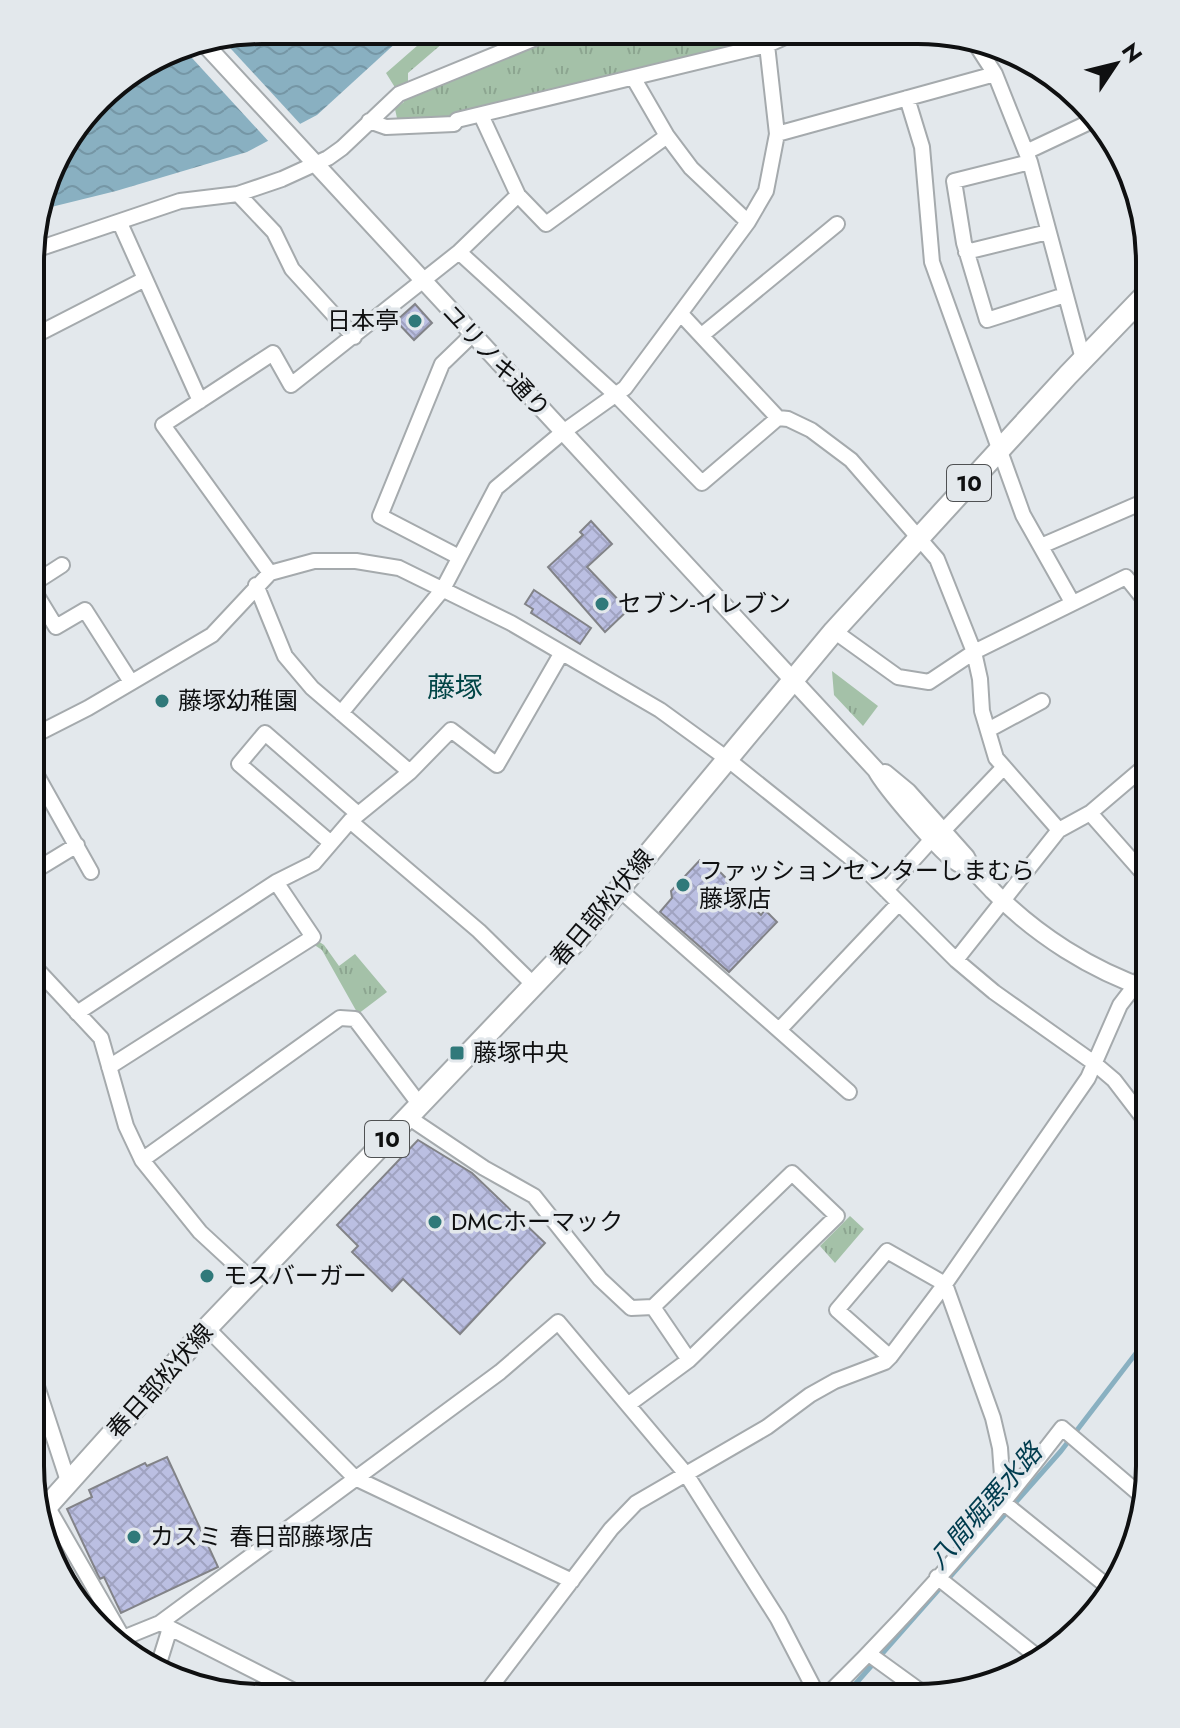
<svg xmlns="http://www.w3.org/2000/svg" width="1180" height="1728" viewBox="0 0 1180 1728" font-family="Jost,'Noto Sans JP',sans-serif">
	<defs>
		<pattern id="park-tufts" width="24" height="20" patternUnits="userSpaceOnUse" patternTransform="scale(2)"><rect width="24" height="20" fill="#a4c1a8"/><path d="M3 7l-1-3M5 7V3M7 7l1-3M15 17l-1-3M17 17v-4M19 17l1-3" fill="none" stroke="#8ca590"/></pattern>
		<pattern id="water-waves" width="16" height="10" patternUnits="userSpaceOnUse" patternTransform="scale(2)"><rect width="16" height="10" fill="#89b0c1"/><path d="M0 5q4-4 8 0t8 0" fill="none" stroke="#7596a5"/></pattern>
		<pattern id="building-cross-hatch" width="8" height="8" patternUnits="userSpaceOnUse" patternTransform="scale(2)"><rect width="8" height="8" fill="#bbbfe2"/><path d="M0 0l8 8M0 8l8-8" fill="none" stroke="#a0a3c1"/></pattern>
	</defs>
	<rect width="100%" height="100%" fill="#e3e8ec"/>
	<path fill="url(#park-tufts)" d="M434 31H457L408 73V85L416 95 565 31 785 32 766 40 479 110 434 121 398 123 395 109 404 102 386 73Z
		M832 671 878 706 863 726 834 695Z
		M318 941 324 945 339 966 355 954 387 992 358 1014 322 950 313 944Z
		M850 1216 864 1229 835 1263 820 1246Z"/>
	<path fill="url(#water-waves)" d="M262 30H410L317 115 247 152 116 191 39 210 61 147 110 87 187 42Z"/>
	<path fill="#e3e8ec" d="M220 37 303 127 271 144 181 46 187 42Z"/>
	<g fill="none" stroke-linecap="round" stroke-linejoin="round">
		<path stroke="#89b0c1" stroke-width="5" d="M843 1698 1061 1451 1150 1335"/>
	</g>
	<path fill="url(#building-cross-hatch)" stroke="#828388" stroke-width="2" d="M415 304 432 323 414 340 396 321Z
		M591 521 612 544 587 567 628 610 605 632 548 567 583 535 580 532Z
		M534 590 591 628 580 644 531 613 533 609 525 604Z
		M700 860H708L729 881 727 883 761 915 765 910 777 922 729 972 660 912 672 898 671 891Z
		M418 1140 472 1173 545 1243 460 1334 403 1279 392 1291 352 1252 358 1246 337 1225Z
		M167 1457 218 1567 121 1613 104 1577 100 1579 98 1575 67 1509 92 1497 89 1490 145 1463 147 1466Z"/>
	<g fill="none" stroke-linecap="round" stroke-linejoin="round">
		<g stroke="#a5aaad" stroke-width="18">
			<path id="minor" d="M995 74 1030 162 1083 359
				M634 79 667 136 691 168 748 222
				M907 98 922 147 932 262 1023 515 1072 602
				M481 115 518 195 546 224 667 136
				M369 121 386 127 454 124 457 120 767 45 796 32
				M777 134 995 74 975 43
				M1026 152 1094 120
				M1030 162 954 181 964 243 987 320 1065 295
				M238 194 274 232 292 269 354 337
				M120 223 200 401
				M32 251 180 201 238 194 282 179 328 158 342 148 399 94 553 31
				M459 252 616 395 702 483 778 418
				M966 252 1048 232
				M681 314 778 418 788 419 811 430 851 460 937 559 974 652 980 679 982 711 996 758 1059 830
				M702 335 837 224
				M32 337 145 279
				M1041 546 1150 499
				M459 557 380 516 442 364 472 335
				M270 573 163 425 273 353 291 385 459 252 518 195
				M31 585 62 565
				M256 585 285 656 312 688 410 772
				M31 586 56 627 85 610 131 682
				M834 631 898 677 929 682 974 652 1126 577 1150 607
				M341 713 443 589 496 488 563 432 625 388 748 222 766 191 777 134 767 45
				M988 730 1042 701
				M31 737 88 708 212 635 270 573 314 561H356L399 568 511 623 660 710 726 758 867 871 956 960 994 992 1094 1063 1114 1080 1150 1127
				M31 765 91 872
				M1090 813 1150 762
				M350 821 479 931 535 986
				M943 831 1004 767
				M331 843 239 764 265 733 358 814
				M31 873 77 845
				M620 890 849 1092
				M886 890 933 838
				M956 960 1059 830 1090 813 1150 881
				M31 963 101 1038 126 1126 142 1160 200 1232 252 1280
				M77 1013 276 882 314 863 350 821 410 772 451 730 497 765 561 654
				M779 1030 899 903
				M109 1067 313 937 276 882
				M408 1117 484 1168 534 1196 600 1279 631 1308 653 1307 689 1360
				M142 1160 340 1018 355 1019 420 1105
				M207 1328 355 1478 572 1581
				M890 1357 837 1310 887 1251 945 1284 993 1418 1000 1448 1004 1503 1112 1590
				M30 1365 68 1481
				M629 1404 689 1360 837 1216 792 1173 653 1307
				M47 1506 123 1638 126 1652
				M937 1577 1039 1658
				M160 1623 304 1696
				M123 1638 160 1623 500 1372 558 1322 686 1474 778 1619 819 1698
				M869 1654 927 1696
				M154 1664 160 1660 170 1628
				M483 1697 611 1529 636 1503 767 1427 810 1395 835 1381 885 1362 890 1357 945 1284 1088 1078 1120 1005 1150 966
				M824 1698C910 1614 989 1523 1062 1428L1144 1498"/>
		</g>
		<g stroke="#a5aaad" stroke-width="20">
			<path id="tertiary" d="M201 40 876 770C885 787 942 854 958 863 962 865 966 866 970 867
				M885 773 908 792 966 857C972 871 983 880 993 891 1036 935 1091 970 1150 990"/>
		</g>
		<g stroke="#a5aaad" stroke-width="24">
			<path id="primary" d="M41 1513 207 1328 576 941 834 631 1068 375 1150 290"/>
		</g>
		<use href="#minor" stroke="#fff" stroke-width="14"/>
		<use href="#tertiary" stroke="#fff" stroke-width="16"/>
		<use href="#primary" stroke="#fff" stroke-width="20"/>
	</g>
	<g fill="#30797a" stroke="#e3e8ec" stroke-width="3">
		<circle cx="415" cy="321" r="8"/>
		<circle cx="602" cy="604" r="8"/>
		<circle cx="162" cy="701" r="8"/>
		<circle cx="683" cy="885" r="8"/>
		<rect x="449" y="1045" width="16" height="16" rx="4"/>
		<circle cx="435" cy="1222" r="8"/>
		<circle cx="207" cy="1276" r="8"/>
		<circle cx="134" cy="1537" r="8"/>
	</g>
	<g text-anchor="middle" stroke-width="7" stroke-linejoin="round" paint-order="stroke">
		<g fill="#e3e8ec" stroke="#4f5153" stroke-width="2">
			<rect x="947" y="465" width="44" height="36" rx="6"/>
			<rect x="365" y="1121" width="44" height="36" rx="6"/>
		</g>
		<g font-size="22" font-weight="bold" fill="#0f1011">
			<text x="969" y="491">10</text>
			<text x="387" y="1147">10</text>
		</g>
		<g font-size="24" fill="#0f1011" stroke="#e3e8ec" text-anchor="start">
			<text x="399" y="329" text-anchor="end">日本亭</text>
			<text x="618" y="612">セブン-イレブン</text>
			<text x="178" y="709">藤塚幼稚園</text>
			<text x="699" y="879">ファッションセンターしまむら<tspan x="699" dy="28">藤塚店</tspan></text>
			<text x="473" y="1061">藤塚中央</text>
			<text x="451" y="1230">DMCホーマック</text>
			<text x="223" y="1284">モスバーガー</text>
			<text x="150" y="1545">カスミ 春日部藤塚店</text>
		</g>
		<g font-size="24" fill="#0f1011" stroke="#e3e8ec">
			<text transform="translate(496 361) rotate(47)" y="8">ユリノキ通り</text>
			<text transform="translate(602 908) rotate(-50)" y="8">春日部松伏線</text>
			<text transform="translate(160 1381) rotate(-48)" y="8">春日部松伏線</text>
		</g>
		<g font-size="26" font-style="italic" fill="#003c4e" stroke="#e3e8ec">
			<text transform="translate(985 1506) rotate(-49)" y="9">八間堀悪水路</text>
		</g>
		<g font-size="28" fill="#014546" stroke="#e3e8ec">
			<text x="455" y="697">藤塚</text>
		</g>
	</g>
	<path d="M0 0H1180V1728H0ZM262 44H918A218 218 0 0 1 1136 262V1466A218 218 0 0 1 918 1684H262A218 218 0 0 1 44 1466V262A218 218 0 0 1 262 44Z" fill="#e3e8ec" fill-rule="evenodd"/>
	<path fill="none" stroke="#0f1011" stroke-width="4" d="M262 44H918A218 218 0 0 1 1136 262V1466A218 218 0 0 1 918 1684H262A218 218 0 0 1 44 1466V262A218 218 0 0 1 262 44Z"/>
	<g transform="translate(1116 64) rotate(55)" stroke="#e3e8ec" stroke-width="6" paint-order="stroke">
	<path d="M0-6L14 30L0 20L-14 30Z" fill="#0f1011"/>
	<text y="-12" font-size="22" font-weight="bold" text-anchor="middle" fill="#0f1011">N</text>
	</g>
</svg>
